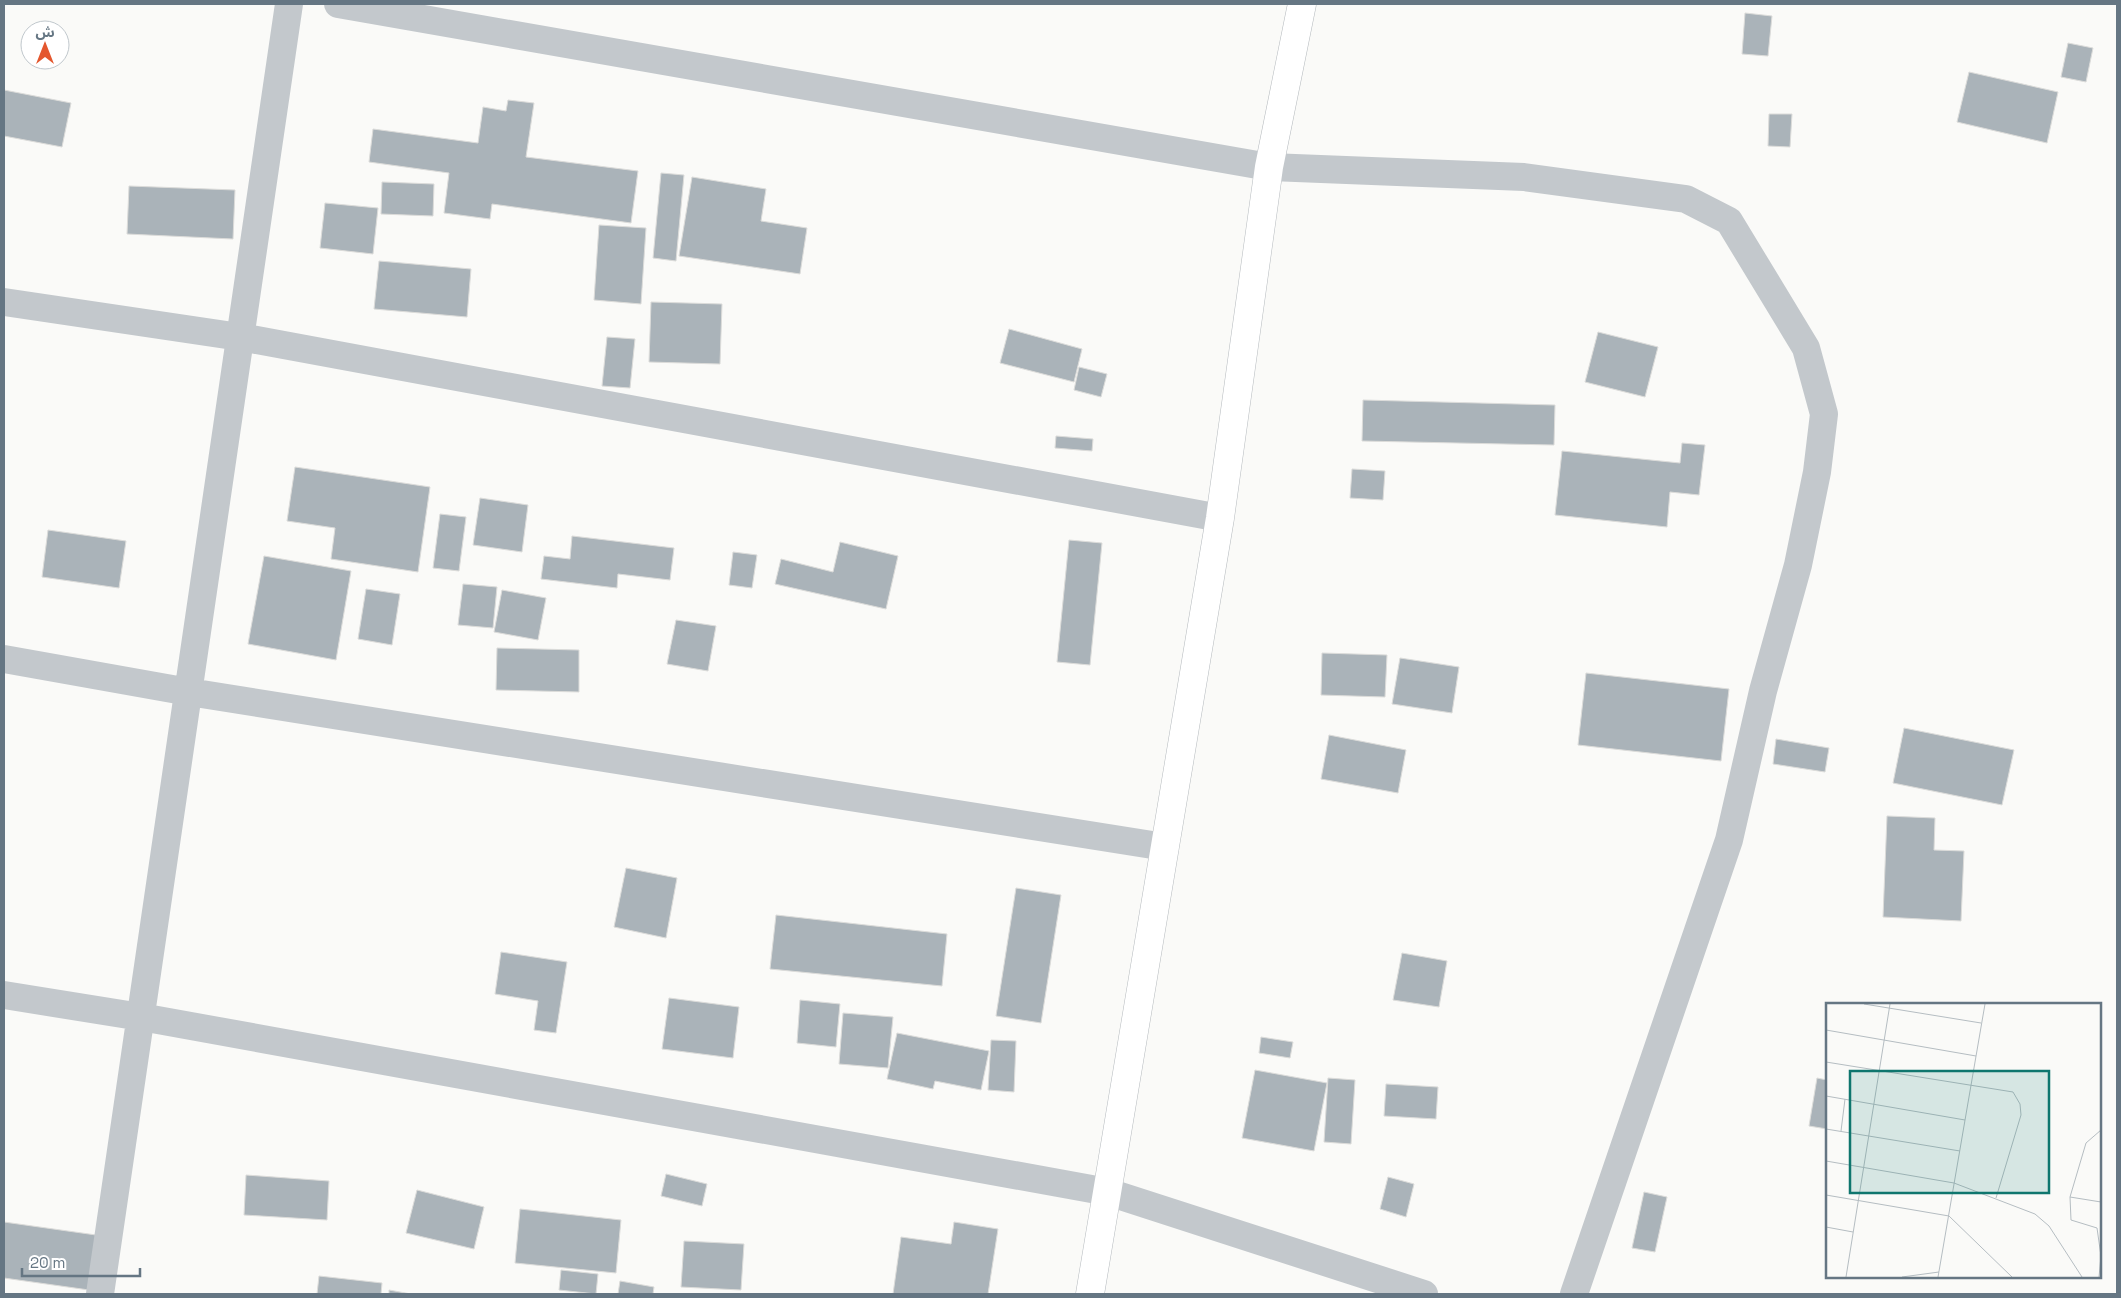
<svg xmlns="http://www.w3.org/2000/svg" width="2121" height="1298" viewBox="0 0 2121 1298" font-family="'Space Grotesk','Noto Sans Arabic',sans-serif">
	<rect width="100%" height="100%" fill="#fafaf8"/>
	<path fill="#aab3b9" stroke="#dcdcda" d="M1745 13 1772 16 1768 56 1742 54Z
		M2068 43 2093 48 2086 82 2061 77Z
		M1969 72 2058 92 2047 143 1957 122Z
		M4 90 71 103 62 147 4 136Z
		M508 100 534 103 526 157 638 171 631 223 492 204 490 219 444 213 449 173 369 162 373 129 478 143 483 107 506 111Z
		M1769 114H1792L1790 147 1768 146Z
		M661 173 684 175 676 261 653 258Z
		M692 177 766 189 761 221 807 228 800 274 679 256Z
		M382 182 434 184 433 216 381 214Z
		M129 186 235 190 233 239 127 234Z
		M325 203 378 208 373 254 320 248Z
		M599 225 646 228 641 304 594 300Z
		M379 261 471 269 467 317 374 309Z
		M651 302 722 304 720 364 649 362Z
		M1009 329 1082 349 1074 382 1000 363Z
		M1598 332 1658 347 1645 397 1585 382Z
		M607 337 635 339 630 388 602 386Z
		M1079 367 1107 374 1101 397 1074 390Z
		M1363 400 1555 405 1554 445 1362 441Z
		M1056 436 1093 439 1092 451 1055 448Z
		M1682 443 1705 445 1699 495 1670 492 1667 527 1555 515 1562 451 1680 463Z
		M295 467 430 487 418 572 331 559 335 528 287 521Z
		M1352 469 1385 471 1383 500 1350 498Z
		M480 498 528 505 522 552 473 545Z
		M440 514 466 517 459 571 433 568Z
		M48 530 126 541 119 588 42 577Z
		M572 536 674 548 670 580 618 574 617 588 541 579 544 556 570 559Z
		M1069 540 1102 543 1090 665 1057 662Z
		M840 542 898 556 886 609 775 584 781 559 833 572Z
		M733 552 757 555 752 588 729 585Z
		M264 556 351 571 336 660 248 644Z
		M463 584 497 587 493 628 458 625Z
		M366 589 400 594 392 645 358 639Z
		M502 590 546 598 538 640 494 632Z
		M676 620 716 626 708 671 667 664Z
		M497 648 579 650V692L496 690Z
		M1322 653 1387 655 1385 697 1321 695Z
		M1400 658 1459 667 1452 713 1392 704Z
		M1586 673 1729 689 1721 761 1578 745Z
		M1904 728 2014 750 2002 805 1893 783Z
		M1329 735 1406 750 1398 793 1321 779Z
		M1776 739 1829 748 1825 772 1773 764Z
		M1887 816 1935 818 1934 850 1964 851 1961 921 1883 917Z
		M626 868 677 878 666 938 614 927Z
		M1016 888 1061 895 1041 1023 996 1016Z
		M776 915 947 934 942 986 770 969Z
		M501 952 567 962 556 1033 534 1030 538 1001 495 994Z
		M1402 953 1447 961 1439 1007 1393 1000Z
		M669 998 739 1007 733 1058 662 1049Z
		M800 1000 840 1004 836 1047 797 1043Z
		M843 1013 893 1017 888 1068 839 1064Z
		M897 1033 989 1051 981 1090 935 1081 933 1089 887 1079Z
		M1261 1037 1293 1042 1290 1058 1259 1053Z
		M991 1040 1016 1041 1014 1092 988 1090Z
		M1255 1070 1327 1083 1314 1151 1242 1138Z
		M1328 1078 1355 1080 1351 1144 1324 1142Z
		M1817 1078 1827 1080V1129L1809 1126Z
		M1386 1084 1438 1087 1436 1119 1384 1116Z
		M666 1174 707 1184 702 1206 661 1196Z
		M246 1175 329 1181 327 1220 244 1215Z
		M1388 1177 1414 1184 1406 1217 1380 1209Z
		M417 1190 484 1207 474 1249 406 1233Z
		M1644 1192 1667 1197 1655 1252 1632 1248Z
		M520 1209 621 1220 616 1273 515 1263Z
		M4 1222 96 1235 89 1290 4 1278Z
		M954 1222 998 1229 988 1294H893L901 1237 951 1244Z
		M684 1241 744 1244 741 1290 681 1287Z
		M561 1270 598 1274 596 1294 559 1290Z
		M319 1276 382 1283 381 1294H317Z
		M620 1281 654 1287 653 1294H618Z
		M389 1290 411 1294H389Z"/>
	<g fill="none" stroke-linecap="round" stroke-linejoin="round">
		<g stroke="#b5babe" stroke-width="29">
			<path id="primary" d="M1090 1294 1220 518 1269 167 1302 4"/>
		</g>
		<path stroke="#c3c8cc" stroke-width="28" d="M338 4 1269 167 1524 177 1686 199 1729 221 1806 348 1824 414 1817 472 1798 565 1763 691 1729 840 1574 1294
			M4 302 240 337 1220 518
			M4 659 189 692 1165 847
			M4 995 141 1017 1108 1192 1424 1294
			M100 1294 289 4"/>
		<use href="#primary" stroke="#fff" stroke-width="28"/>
	</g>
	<g transform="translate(1826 1003)">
		<rect width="275" height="275" fill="#fafaf8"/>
		<path fill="none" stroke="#b5bdc2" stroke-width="1" d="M38 1 155 20M0 27 150 53M0 59 187 89 194 101 195 112 170 195M0 93 139 117M0 126 134 148M15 128 19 96M0 158 128 180 209 211 223 223 256 274M0 192 123 213 186 274M244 194 275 199M0 224 27 229M20 274 64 1M76 274 113 269M112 274 159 1M273 274 275 253 271 225 245 217 244 194 260 140 275 127"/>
		<path fill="#0f766e" fill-opacity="0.15" stroke="#0f766e" stroke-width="2.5" d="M24 68H223V190H24Z"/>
		<rect width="275" height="275" fill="none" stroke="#657683" stroke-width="2.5"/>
	</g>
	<rect width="2121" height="1298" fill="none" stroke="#657683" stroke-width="10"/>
	<g transform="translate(45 45)"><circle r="24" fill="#ffffff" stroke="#c1c8cd"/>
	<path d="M0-4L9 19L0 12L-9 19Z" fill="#e4572e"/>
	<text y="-8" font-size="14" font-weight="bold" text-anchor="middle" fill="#657683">ش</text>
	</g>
	<path d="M22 1268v8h118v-8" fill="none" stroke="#657683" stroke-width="2.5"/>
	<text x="30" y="1268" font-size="15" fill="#657683" stroke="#ffffff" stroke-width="4" paint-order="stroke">20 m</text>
</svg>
